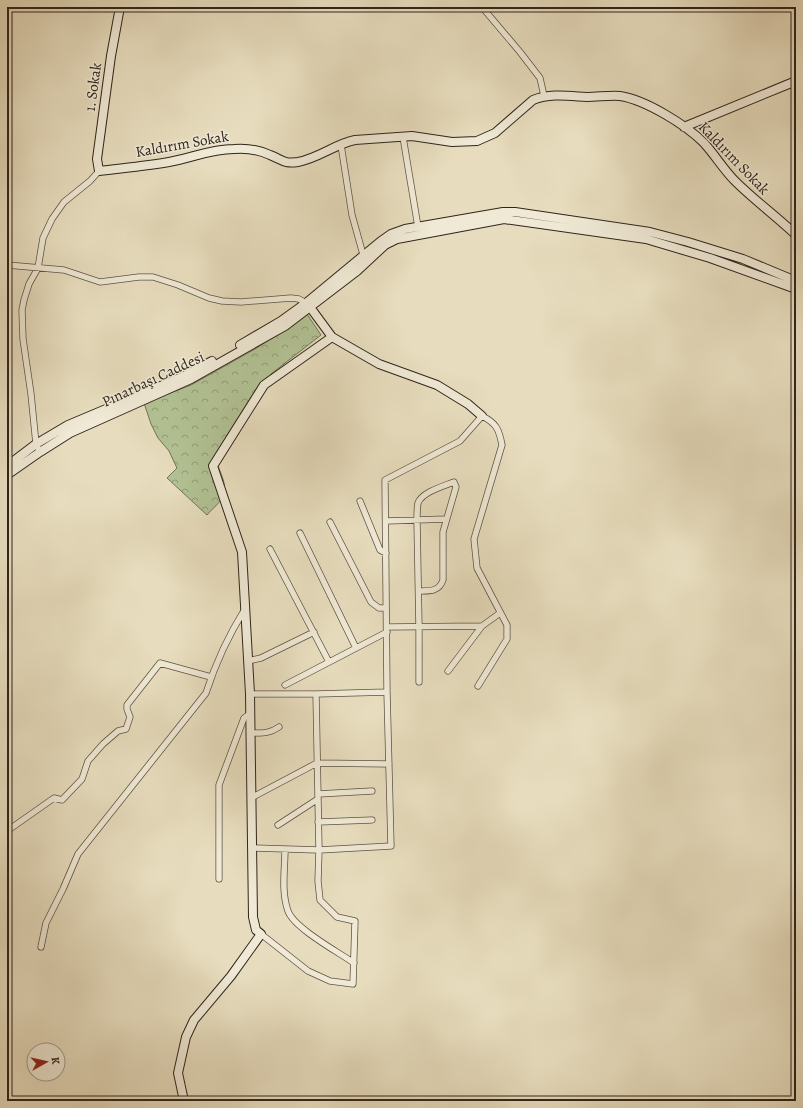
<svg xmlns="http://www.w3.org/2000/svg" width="803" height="1108" viewBox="0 0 803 1108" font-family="Alegreya,serif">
	<defs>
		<pattern id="forest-crowns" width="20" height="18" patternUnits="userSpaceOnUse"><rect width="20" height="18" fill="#b2c294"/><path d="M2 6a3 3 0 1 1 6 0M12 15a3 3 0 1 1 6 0" fill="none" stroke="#919d78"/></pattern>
	</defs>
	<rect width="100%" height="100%" fill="#e7ddbe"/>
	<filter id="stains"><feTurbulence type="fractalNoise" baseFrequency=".005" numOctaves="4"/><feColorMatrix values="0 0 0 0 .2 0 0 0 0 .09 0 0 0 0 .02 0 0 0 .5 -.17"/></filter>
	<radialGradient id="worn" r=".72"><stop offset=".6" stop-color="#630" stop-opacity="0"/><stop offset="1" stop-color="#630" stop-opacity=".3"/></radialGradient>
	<path fill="url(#forest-crowns)" stroke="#717358" d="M307 314 321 335 271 374 256 390 220 447C218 452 216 457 217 462 220 474 228 484 223 496 220 503 212 509 207 515L167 478 177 468 169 451 158 438 151 424 144 403 191 385 255 349Z"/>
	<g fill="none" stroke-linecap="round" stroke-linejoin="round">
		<g stroke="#5e5244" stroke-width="7">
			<path id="street" d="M482 7 520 52 540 78 544 96
				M403 137 418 227
				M341 145 352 215 364 258
				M7 265 64 270 100 282 139 277H153L178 285 209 298 222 301 241 302 291 298 299 299 306 303
				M40 452 36 444 31 394 23 339 22 310 24 300 29 284 38 268 43 238 52 219 64 202 90 181 99 171
				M360 501 380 550 386 553
				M386 521 446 519
				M330 522 371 602 379 608H386
				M300 533 356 648
				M270 549 329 662
				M419 591C429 591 439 592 443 580V532L456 487 454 482C444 486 422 492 418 503 417 508 417 515 417 520L419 627V682
				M387 627 482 626 500 613
				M248 661 261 658 314 632
				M448 671 482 626
				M285 685 387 632
				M250 694H316
				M251 733C262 733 269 734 279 727
				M318 794 372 791
				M251 798 317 763 389 764
				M318 822 372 820
				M278 825 318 799
				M7 831 54 798 62 800 82 779 88 761 103 744 118 731 126 729 130 717 127 709V705L160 663 211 677
				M252 848 319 850 391 846 387 692
				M285 849C285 869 281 892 288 911 294 928 338 952 354 963
				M219 879V785L244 718 251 713
				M261 934 308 971 330 981 353 984 355 921 337 917 320 900 318 881 319 850 316 694 387 692 385 480 460 441 482 416C496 423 499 429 502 445L474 539 477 568 507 625V639L478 686
				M41 947 46 923 63 889 78 854 206 693C216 662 228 636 245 609"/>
		</g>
		<g stroke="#30241b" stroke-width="10">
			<path id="secondary" d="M120 7 111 56 97 159 99 171C123 168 146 166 169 162 192 158 210 149 234 149 246 148 259 150 270 155 283 160 283 164 298 162 319 158 335 144 355 140L412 136 452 142 477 141 495 133 533 100C550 93 569 96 587 97 598 97 610 95 620 96 646 100 686 125 704 143 715 155 723 169 735 181 754 200 776 216 796 235
				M684 127 796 81
				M307 303 332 337 379 364 437 385 468 404 482 416
				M240 345 281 321 306 303 381 241 391 234 405 229 503 212H515L650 232 688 242 743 259 796 281
				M7 466 36 444 68 425 182 377 212 361
				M7 475 40 452 70 433 191 379 285 326 357 271 385 245 397 239 504 219 646 239 710 258 796 289
				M184 1101 178 1073 186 1037 194 1020 231 976 261 934 256 930 253 917 250 694 242 552 213 466 264 385 332 337"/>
		</g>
		<use href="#street" stroke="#efe9d5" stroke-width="5.5"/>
		<use href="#secondary" stroke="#efe9d5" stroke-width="8"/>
	</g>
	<g text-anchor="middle" stroke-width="3" stroke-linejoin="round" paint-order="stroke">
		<g font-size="15" fill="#30241b" stroke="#efe9d5">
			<text transform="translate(93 87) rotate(-82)" y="5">1. Sokak</text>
			<text transform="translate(182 144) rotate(-10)" y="5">Kaldırım Sokak</text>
			<text transform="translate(734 158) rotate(46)" y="5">Kaldırım Sokak</text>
			<text transform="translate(153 379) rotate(-25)" y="5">Pınarbaşı Caddesi</text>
		</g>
	</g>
	<rect width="803" height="1108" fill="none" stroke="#e7ddbe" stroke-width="24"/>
	<rect x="8" y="8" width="787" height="1092" fill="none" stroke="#30241b" stroke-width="2"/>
	<rect x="12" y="12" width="779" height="1084" fill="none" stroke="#30241b"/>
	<g transform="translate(46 1062) rotate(82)"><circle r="19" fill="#efe9d5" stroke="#a39a8b"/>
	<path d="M0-3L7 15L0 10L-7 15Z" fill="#8f2418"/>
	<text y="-6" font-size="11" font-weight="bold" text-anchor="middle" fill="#30241b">K</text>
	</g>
	<rect width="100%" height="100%" filter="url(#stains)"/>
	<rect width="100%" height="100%" fill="url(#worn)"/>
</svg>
